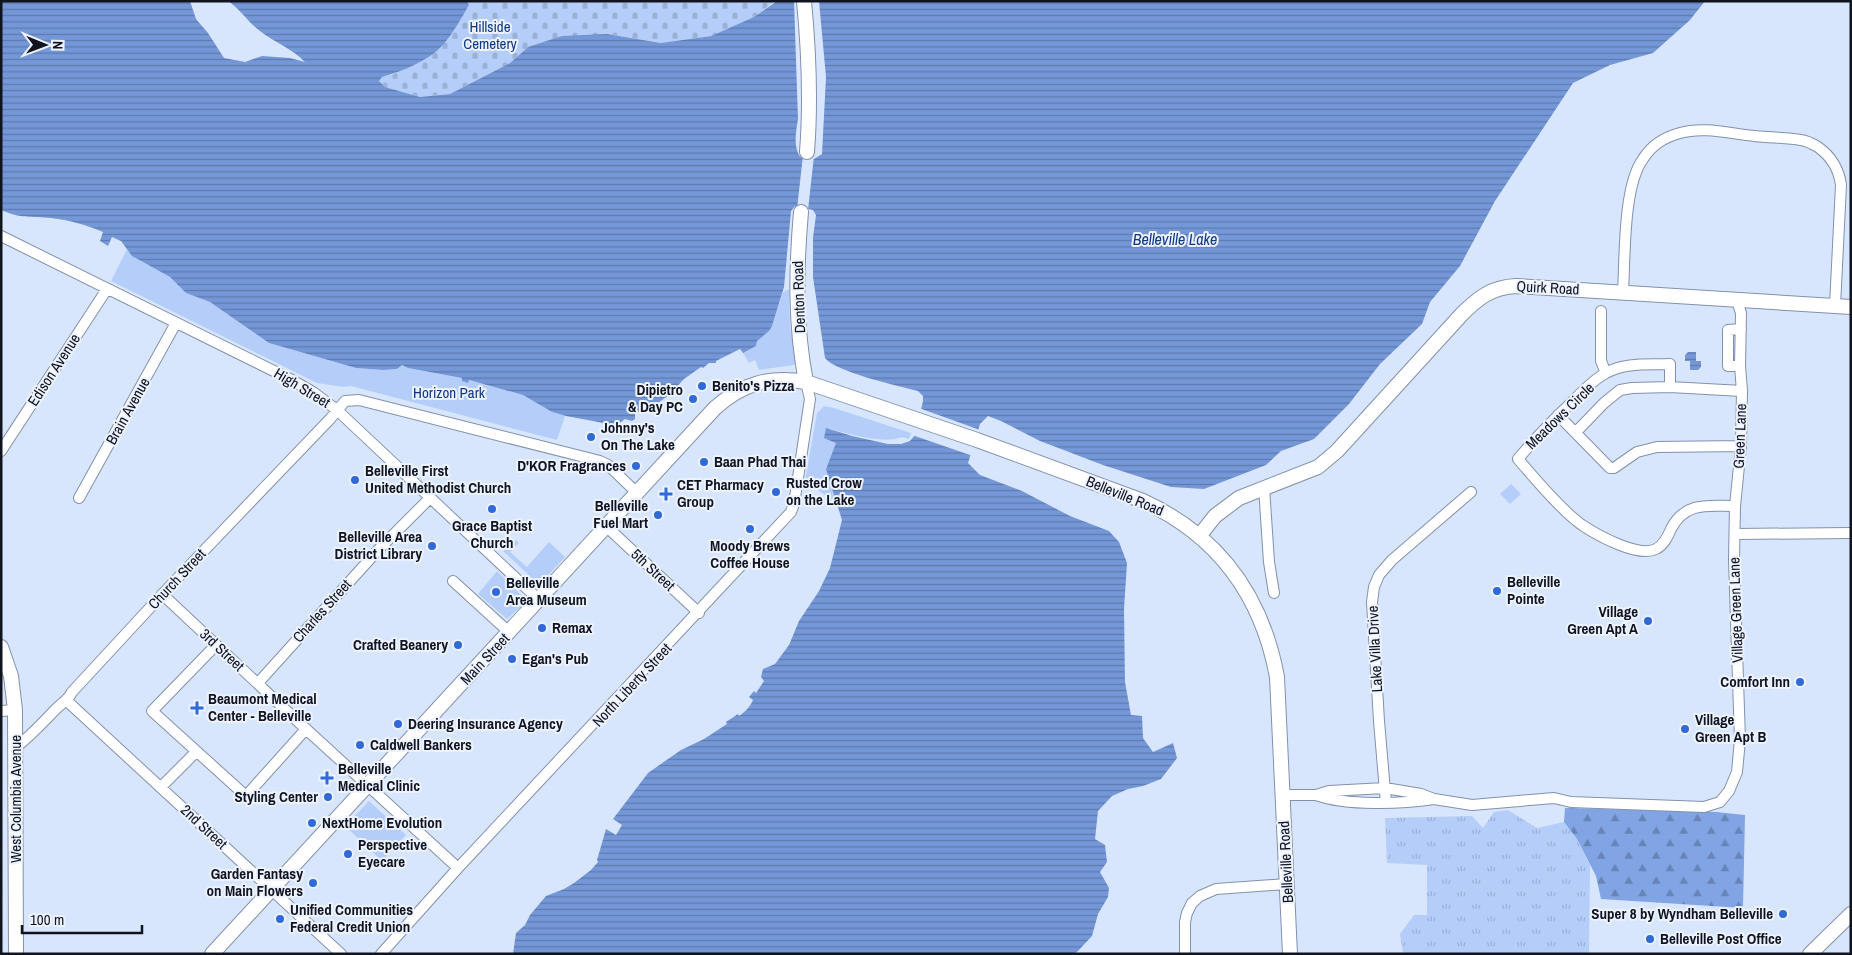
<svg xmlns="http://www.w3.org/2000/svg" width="1852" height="955" viewBox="0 0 1852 955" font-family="'Archivo Narrow',sans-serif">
	<defs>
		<pattern id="grass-tufts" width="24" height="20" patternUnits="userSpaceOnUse" patternTransform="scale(1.25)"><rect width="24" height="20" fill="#b5cef9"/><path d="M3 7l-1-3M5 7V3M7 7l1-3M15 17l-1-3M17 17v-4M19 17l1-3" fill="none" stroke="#9ab0d5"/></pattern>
		<pattern id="forest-firs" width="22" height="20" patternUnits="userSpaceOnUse" patternTransform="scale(1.25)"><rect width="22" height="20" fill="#80a4e4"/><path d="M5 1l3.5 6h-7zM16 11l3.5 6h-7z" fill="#6784b8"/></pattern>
		<pattern id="cemetery-stones" width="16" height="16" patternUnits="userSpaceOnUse" patternTransform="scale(1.25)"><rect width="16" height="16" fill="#b5cef9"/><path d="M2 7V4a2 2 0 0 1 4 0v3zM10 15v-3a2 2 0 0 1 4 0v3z" fill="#9ab0d5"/></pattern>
		<pattern id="water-rules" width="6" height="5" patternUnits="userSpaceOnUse" patternTransform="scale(1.25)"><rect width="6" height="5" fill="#7497d7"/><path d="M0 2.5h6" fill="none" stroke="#5e7aae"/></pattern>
	</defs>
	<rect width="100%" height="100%" fill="#d8e6fd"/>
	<path fill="url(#grass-tufts)" d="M1508 810 1537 828 1564 822 1577 839 1590 865 1589 954H1403L1400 934 1414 915H1427V865L1387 863 1385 818 1472 816 1483 828 1494 812Z"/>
	<path fill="url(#forest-firs)" d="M1565 808 1716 812 1745 815 1743 908 1601 899 1596 876 1577 839 1564 822Z"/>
	<path fill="url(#cemetery-stones)" d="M467 1H775L754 17 711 36 661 43 607 34 528 47 510 63 450 94 420 97 385 87 379 81 382 77 394 74 442 46 469 6Z"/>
	<path fill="#b5cef9" d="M127 249 137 259 170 277 186 293 210 302 269 343 356 368 383 370 397 369 402 365 408 368 463 378 462 381 468 382V380L523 395 552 412 565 416 557 440 351 386 343 387 317 383 111 281Z
		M789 289 790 327 796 359 794 365 759 370 755 360 749 363 743 353 756 346 757 341 772 326 783 292Z
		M824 406 834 408 911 433 909 439 902 437C883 445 846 433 826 428L837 443 826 469 839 505 805 481 817 413Z
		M1511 484 1521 494 1510 504 1500 494Z
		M516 540 519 543 510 552 527 567 549 542 565 557 541 583H537L503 551Z
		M497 571 527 601 507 619 478 594Z
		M369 801 406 835 382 861 345 826Z"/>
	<path fill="url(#water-rules)" d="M1 1H190L196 19 208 33 224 58 245 62 262 56 290 58 305 62C293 49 274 42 260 31 248 22 240 9 228 1H467L469 5C461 19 453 33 443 45 428 61 403 71 382 77L379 81 385 87 420 97 450 94 510 63 528 47 562 36 607 34 661 43 711 36 754 17 777 1H794L798 119C796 132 793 145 800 157L814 159 822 154 826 77 819 1H1705L1690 20 1653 53 1610 65 1573 83 1495 201 1460 266 1430 302 1422 324 1380 364 1349 404 1314 439 1281 451 1266 465 1204 489 1171 487 1103 465 1040 441 1001 421 988 416 980 424 968 463 980 475 1022 491 1070 516 1109 531 1119 542 1127 563 1124 609 1125 682 1131 715 1142 716 1143 738 1153 752 1173 743 1177 758 1161 779 1143 786 1128 789 1112 796 1098 811 1095 839 1105 845 1107 862 1100 872 1109 888 1108 897 1098 914 1092 936 1077 952 1072 954H513L516 933 525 925 530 915 546 896 564 889 574 883 591 870 598 862 597 860 606 829 616 835 622 825 613 819 648 773 681 750 704 739 727 724 726 722 738 714 739 716C745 712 750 707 753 700L749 697 754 691 756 693 764 681 761 677 763 669 775 664 789 645 799 621 819 591 830 568 842 520 826 469 836 443 824 438 826 428 852 436 888 444H901L910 441 915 435 923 401V396L918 391C899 386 835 372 825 358L813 277V238L816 215 813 210 795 206 791 211 784 287 772 326 769 331 757 341 756 346 743 353 740 349 716 361V363H709L703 368 701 367 684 379 669 395 644 413 635 412V419L632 421 625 419 618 424H609L566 416 552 412 523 395 469 380 468 383 462 381V378L408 368 402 365 397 369 383 370 356 368 269 343 210 302 186 293 170 277 132 256 121 241 112 237 108 246 100 241 103 232C87 225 69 220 51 218 30 216 22 219 1 210Z
		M1688 352H1696V361H1701V367L1698 370H1690V361H1685V355Z"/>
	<path fill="#d8e6fd" d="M803 155 814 156 808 210 797 209Z
		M919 408 980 430 973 456 912 435Z"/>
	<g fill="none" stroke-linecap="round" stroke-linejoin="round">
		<g stroke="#8291ab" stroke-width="12">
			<path id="street" d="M1 236 292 380 313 392 337 410 539 600
				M1623 293C1625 258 1623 186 1643 159 1651 146 1665 137 1680 133 1704 126 1731 134 1755 136 1770 138 1786 137 1801 140 1807 141 1813 144 1818 147 1832 157 1839 170 1841 185L1835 306
				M1601 311V361L1606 373
				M1740 366H1728V330L1741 329
				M1670 387V364C1649 365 1625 362 1606 373 1594 379 1583 391 1574 400 1554 419 1535 438 1518 459 1534 478 1562 511 1582 525 1597 535 1638 558 1656 549 1664 545 1668 536 1671 529 1685 501 1709 506 1735 506
				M1558 415 1610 468H1614L1637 452 1657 447 1741 446
				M1576 432 1604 403 1620 390 1632 388 1670 387 1742 391
				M1 451 107 289
				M1264 487 1269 562 1274 593
				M79 498 176 323
				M607 527 699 613
				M1735 534 1851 533
				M453 581 509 632
				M162 594 306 729 458 868
				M216 645 152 711 246 796 306 729
				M258 683 379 549 430 498
				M67 701 341 954
				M1 711 15 710
				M16 747C31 736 43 722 56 709 63 702 68 700 72 692L171 585 330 419 345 401 359 400 600 461 608 465 637 493
				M161 787 196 752
				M1283 795H1316L1329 791 1385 788 1421 794 1434 799C1401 804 1347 806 1316 795
				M1434 799 1472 805 1554 798 1571 802 1704 807 1720 802 1729 791 1737 772 1740 740 1734 560 1735 506 1741 446 1742 391 1740 366 1741 313 1737 301
				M1386 803 1379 721 1372 602 1374 587 1379 575 1392 560 1471 492
				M381 954 458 868 791 512 794 504 810 399 806 382
				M1185 954V922L1187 913 1192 903 1200 896 1216 889 1287 884"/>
		</g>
		<g stroke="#8291ab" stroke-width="16">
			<path id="secondary" d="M804 1C809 53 811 101 807 152
				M801 212C796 269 795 325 806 382
				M1200 535 1215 516 1239 498 1318 467 1337 451 1462 314C1478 298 1492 287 1516 286L1851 307
				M1 647 11 676 15 710 16 954
				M212 954 715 408C743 383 770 376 806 382L977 440 1143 501C1219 536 1262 596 1277 677L1290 954
				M1810 954 1851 914"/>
		</g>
		<use href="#street" stroke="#fff" stroke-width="10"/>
		<use href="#secondary" stroke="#fff" stroke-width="14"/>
	</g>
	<g fill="#306ad8" stroke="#ecf2fe" stroke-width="2">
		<circle cx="702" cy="386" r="5"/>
		<circle cx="693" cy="399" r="5"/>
		<circle cx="591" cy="437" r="5"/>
		<circle cx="704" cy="462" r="5"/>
		<circle cx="636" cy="466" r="5"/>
		<circle cx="355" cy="480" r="5"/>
		<circle cx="776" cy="492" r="5"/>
		<path d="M663.5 486.5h5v5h5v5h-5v5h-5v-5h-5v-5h5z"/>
		<circle cx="492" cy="509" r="5"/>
		<circle cx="658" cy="515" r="5"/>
		<circle cx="750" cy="529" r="5"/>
		<circle cx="432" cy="546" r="5"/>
		<circle cx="1497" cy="591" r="5"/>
		<circle cx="496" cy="592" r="5"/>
		<circle cx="1648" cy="621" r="5"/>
		<circle cx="542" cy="628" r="5"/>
		<circle cx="458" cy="645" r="5"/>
		<circle cx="512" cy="659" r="5"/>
		<circle cx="1800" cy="682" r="5"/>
		<path d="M194.5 700.5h5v5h5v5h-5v5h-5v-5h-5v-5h5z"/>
		<circle cx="398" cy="724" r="5"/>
		<circle cx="1685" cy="729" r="5"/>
		<circle cx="360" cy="745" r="5"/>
		<path d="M324.5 770.5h5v5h5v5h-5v5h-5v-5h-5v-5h5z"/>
		<circle cx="328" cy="797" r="5"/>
		<circle cx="312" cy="823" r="5"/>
		<circle cx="348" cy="854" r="5"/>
		<circle cx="313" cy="883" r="5"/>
		<circle cx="1783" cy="914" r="5"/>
		<circle cx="280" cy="919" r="5"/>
		<circle cx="1650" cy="939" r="5"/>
	</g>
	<g text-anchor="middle" stroke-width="4" stroke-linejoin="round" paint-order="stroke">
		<g font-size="15" fill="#0f3680" stroke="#ecf2fe">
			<text x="490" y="32">Hillside<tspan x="490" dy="17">Cemetery</tspan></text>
			<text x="449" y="398">Horizon Park</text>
		</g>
		<g font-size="15" fill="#0f141e" stroke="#ecf2fe">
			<text transform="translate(1548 288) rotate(3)" y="5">Quirk Road</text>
			<text transform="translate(799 297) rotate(-92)" y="5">Denton Road</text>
			<text transform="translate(54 370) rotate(-57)" y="5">Edison Avenue</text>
			<text transform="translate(302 388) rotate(31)" y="5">High Street</text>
			<text transform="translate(128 411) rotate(-61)" y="5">Brain Avenue</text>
			<text transform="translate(1560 416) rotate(-44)" y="5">Meadows Circle</text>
			<text transform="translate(1740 436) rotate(-88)" y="5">Green Lane</text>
			<text transform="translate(1125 496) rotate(22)" y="5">Belleville Road</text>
			<text transform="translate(653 570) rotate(43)" y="5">5th Street</text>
			<text transform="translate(177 579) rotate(-47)" y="5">Church Street</text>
			<text transform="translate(1736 610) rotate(-92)" y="5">Village Green Lane</text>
			<text transform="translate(322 611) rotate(-48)" y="5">Charles Street</text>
			<text transform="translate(1375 649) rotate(-93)" y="5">Lake Villa Drive</text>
			<text transform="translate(222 650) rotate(43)" y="5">3rd Street</text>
			<text transform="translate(485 659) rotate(-47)" y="5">Main Street</text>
			<text transform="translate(632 685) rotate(-47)" y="5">North Liberty Street</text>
			<text transform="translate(16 799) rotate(-90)" y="5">West Columbia Avenue</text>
			<text transform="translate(204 827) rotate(43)" y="5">2nd Street</text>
			<text transform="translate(1286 862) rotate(-93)" y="5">Belleville Road</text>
		</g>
		<g font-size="15" font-weight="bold" fill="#0f141e" stroke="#ecf2fe" text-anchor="start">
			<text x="712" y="391">Benito's Pizza</text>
			<text x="683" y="395" text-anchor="end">Dipietro<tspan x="683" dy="17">&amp; Day PC</tspan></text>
			<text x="601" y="433">Johnny's<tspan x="601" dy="17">On The Lake</tspan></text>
			<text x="714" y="467">Baan Phad Thai</text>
			<text x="626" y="471" text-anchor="end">D'KOR Fragrances</text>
			<text x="365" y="476">Belleville First<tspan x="365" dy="17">United Methodist Church</tspan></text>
			<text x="786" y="488">Rusted Crow<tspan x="786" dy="17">on the Lake</tspan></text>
			<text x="677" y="490">CET Pharmacy<tspan x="677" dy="17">Group</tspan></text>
			<text x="648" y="511" text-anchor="end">Belleville<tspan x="648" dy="17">Fuel Mart</tspan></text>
			<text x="492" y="531" text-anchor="middle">Grace Baptist<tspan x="492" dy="17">Church</tspan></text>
			<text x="422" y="542" text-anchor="end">Belleville Area<tspan x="422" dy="17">District Library</tspan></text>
			<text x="750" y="551" text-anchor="middle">Moody Brews<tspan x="750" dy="17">Coffee House</tspan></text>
			<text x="1507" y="587">Belleville<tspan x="1507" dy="17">Pointe</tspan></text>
			<text x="506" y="588">Belleville<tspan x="506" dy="17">Area Museum</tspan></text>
			<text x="1638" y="617" text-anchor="end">Village<tspan x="1638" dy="17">Green Apt A</tspan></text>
			<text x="552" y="633">Remax</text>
			<text x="448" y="650" text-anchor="end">Crafted Beanery</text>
			<text x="522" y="664">Egan's Pub</text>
			<text x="1790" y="687" text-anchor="end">Comfort Inn</text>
			<text x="208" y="704">Beaumont Medical<tspan x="208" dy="17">Center - Belleville</tspan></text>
			<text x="1695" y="725">Village<tspan x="1695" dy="17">Green Apt B</tspan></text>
			<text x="408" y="729">Deering Insurance Agency</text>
			<text x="370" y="750">Caldwell Bankers</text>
			<text x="338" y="774">Belleville<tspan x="338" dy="17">Medical Clinic</tspan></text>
			<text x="318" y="802" text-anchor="end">Styling Center</text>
			<text x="322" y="828">NextHome Evolution</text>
			<text x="358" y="850">Perspective<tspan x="358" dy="17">Eyecare</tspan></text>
			<text x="303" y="879" text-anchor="end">Garden Fantasy<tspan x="303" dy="17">on Main Flowers</tspan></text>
			<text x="290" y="915">Unified Communities<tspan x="290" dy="17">Federal Credit Union</tspan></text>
			<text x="1773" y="919" text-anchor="end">Super 8 by Wyndham Belleville</text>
			<text x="1660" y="944">Belleville Post Office</text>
		</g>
		<g font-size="16" font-style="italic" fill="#113782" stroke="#ecf2fe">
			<text x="1175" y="245">Belleville Lake</text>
		</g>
	</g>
	<rect width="1852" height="955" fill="none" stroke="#0f141e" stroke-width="5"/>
	<g transform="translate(45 45) rotate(91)" stroke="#ecf2fe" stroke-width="4" paint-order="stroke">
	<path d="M0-4L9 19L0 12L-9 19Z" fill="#0f141e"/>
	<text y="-8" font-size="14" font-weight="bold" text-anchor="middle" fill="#0f141e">N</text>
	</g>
	<path d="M22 925v8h120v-8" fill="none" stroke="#0f141e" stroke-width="2.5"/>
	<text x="30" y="925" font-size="15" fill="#0f141e" stroke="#ecf2fe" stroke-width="4" paint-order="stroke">100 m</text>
</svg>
